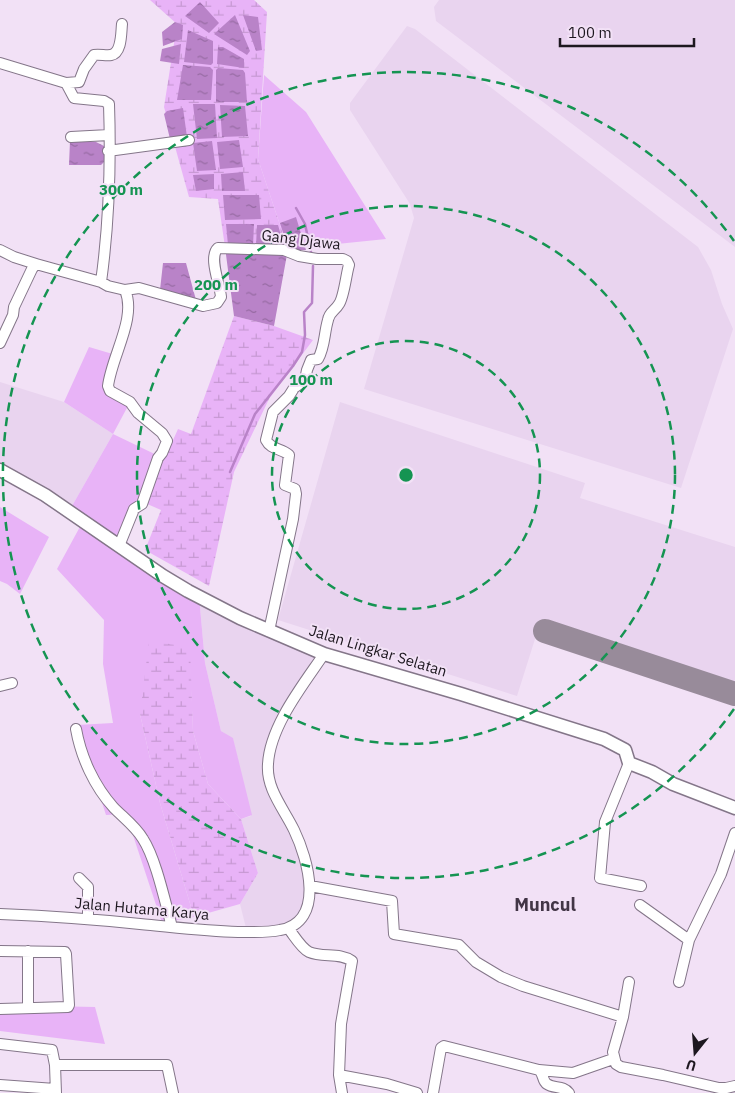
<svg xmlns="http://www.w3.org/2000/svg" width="735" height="1093" viewBox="0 0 735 1093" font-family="'IBM Plex Sans',sans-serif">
	<defs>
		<pattern id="wetland-marsh" width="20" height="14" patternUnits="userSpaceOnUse" patternTransform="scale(1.25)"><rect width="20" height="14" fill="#e8b3f7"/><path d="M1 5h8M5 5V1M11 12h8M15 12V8" fill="none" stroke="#c799d3"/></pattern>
		<pattern id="water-ripples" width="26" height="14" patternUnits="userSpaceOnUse" patternTransform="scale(1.25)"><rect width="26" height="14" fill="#b983c8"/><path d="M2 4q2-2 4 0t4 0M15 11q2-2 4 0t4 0" fill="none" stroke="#966aa2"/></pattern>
	</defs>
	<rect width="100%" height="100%" fill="#f2e1f6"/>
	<path fill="#e9d4ef" d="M439 0H735V247L436 21 434 7Z
		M407 26 415 29 698 247 711 270 722 304 733 329 681 488 364 389 414 218 410 204 350 110V103Z
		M0 382 64 402 113 434 68 513 0 466Z
		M340 402 585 483 580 498 735 547V683L541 620 517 696 278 620Z
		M199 596 323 652 276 726 267 773 305 858 309 898 291 930 247 932 240 904 258 873 241 819 251 816 233 739 221 731 205 663Z"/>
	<path fill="#e8b3f7" d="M264 75 306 112 386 239 288 249 258 159Z
		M89 347 116 355 106 395 129 404 113 434 165 459 145 503 118 545 199 596 205 663 221 731 233 738 252 815 241 819 208 784 193 731 189 647 140 714 160 803 194 917 162 923 126 814 106 815 77 725 113 723 103 664 104 620 57 569 82 523 68 513 113 434 64 402Z
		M0 507 49 537 20 594 7 584 0 581Z
		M0 1005 95 1007 105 1044 0 1031Z"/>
	<path fill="url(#wetland-marsh)" d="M150 0H254L267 12 258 159 288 249 225 247 218 199 189 197 164 107 177 24Z
		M234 316 274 326 313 340 269 399 234 472 209 586 145 550 161 510 145 503 178 429 191 434Z
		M149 641 190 647 193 731 208 784 241 819 258 873 240 904 194 917 160 803 140 714Z"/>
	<path fill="url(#water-ripples)" d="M200 2 219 23 209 33 185 16Z
		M235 15 250 51 247 55 214 34Z
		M243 15 258 17 262 50 256 51Z
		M175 22 183 25 182 39 163 46 162 32Z
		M188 30 213 41V63L211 65 184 62Z
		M181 44 179 64 160 61 162 49Z
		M218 47H223L244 59V68L217 64Z
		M183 65 210 67 213 70 211 100H177Z
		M218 68 243 70 245 73 247 102H216V70Z
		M193 104H215L217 138 197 139Z
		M220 105 245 106 248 136 222 137Z
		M183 108 187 137 170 139 164 114 167 111Z
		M239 140 243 167 220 169 217 142Z
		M70 141 96 142 104 146V162L101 165H69Z
		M212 141 216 170 197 171 193 143Z
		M243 172 245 191H222L221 174Z
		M214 174V189L196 191 193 175Z
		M223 195H259L261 219 225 220Z
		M296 217 306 250H290L288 248 280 223Z
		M226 224H254L253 246 228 245Z
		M257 225H278L284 246H256Z
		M225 247 288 249 274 326 234 316Z
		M163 263H186L196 300 160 290Z"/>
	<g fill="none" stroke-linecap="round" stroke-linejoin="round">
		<path stroke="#b983c8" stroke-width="2.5" d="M296 208 305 224 311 252
			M230 472 255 414 293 366 302 352 305 335 304 312 312 303 313 266"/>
		<path stroke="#988b9a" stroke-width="24" d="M545 631 735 694"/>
		<g stroke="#847689" stroke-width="12">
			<path id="minor" d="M0 63 66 83 74 98 104 101 109 104C111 163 109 224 101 282
				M66 83 79 82 84 69 94 55C100 54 106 56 111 55 122 53 121 33 122 24
				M71 137 109 135
				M108 151 189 140
				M0 250 14 257 36 264 101 282 108 286 125 290 139 288 203 306 217 303 221 297C220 284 208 257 218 248L284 250 299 256 317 259H343L347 261 349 265C346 275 344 297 339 304 335 311 329 312 328 320 324 333 325 347 318 359L311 360 307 370 305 380 294 388 289 396 273 412 266 440C271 450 281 448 289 455L285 485 295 489 296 494 293 519 269 631
				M0 343 13 315 14 307 32 269 36 264
				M119 546 134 509 142 504 158 458 162 453 167 441 162 433 138 413 130 402 110 391 108 386C112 355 137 318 125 290
				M0 686 12 683
				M76 729C81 757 94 786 114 808 124 818 136 827 143 839 156 859 165 902 172 927
				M629 763 605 822 600 878 641 886
				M79 878 88 887V918
				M310 886 392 901 394 934 459 945 476 962 501 977 523 986 623 1017
				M640 905 689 940
				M0 914C47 916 93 919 140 924 173 927 205 931 238 932 252 932 266 933 280 930 326 922 308 859 294 830 284 809 266 789 268 764 270 726 303 685 324 654
				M288 928C294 935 300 947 309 952 323 958 339 952 352 961L341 1024 339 1075 342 1093
				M0 951 65 952 66 954 69 1005 68 1007 0 1009
				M28 951V1008
				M629 982 623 1017 613 1052 616 1064 621 1067 663 1075 719 1088H726L735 1086
				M679 982 689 940 721 874 735 833
				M0 1044 52 1050 55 1065 56 1093
				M55 1065H167L173 1093
				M539 1070 573 1073 613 1059
				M339 1075 387 1084 417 1093
				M0 1085 55 1089
				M433 1093 441 1048 444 1046 539 1070C544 1074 542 1081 547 1084 554 1089 563 1085 569 1093"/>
		</g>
		<g stroke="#847689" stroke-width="15">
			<path id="major" d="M0 470 45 495 163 576 188 591 240 618 324 654 461 694 604 739 625 750 629 763 652 772 673 784 735 808"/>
		</g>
		<use href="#minor" stroke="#fff" stroke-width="10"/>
		<use href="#major" stroke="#fff" stroke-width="12"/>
	</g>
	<g fill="none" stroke="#159452" stroke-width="2.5" stroke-dasharray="9 6">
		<circle cx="406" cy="475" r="134"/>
		<circle cx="406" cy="475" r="269"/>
		<path d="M734 709A403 403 0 1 1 734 241"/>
	</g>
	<g text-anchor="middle" stroke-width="4" stroke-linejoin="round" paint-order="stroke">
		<g font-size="15" fill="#1d171f" stroke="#f2e1f6">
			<text transform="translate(301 240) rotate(7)" y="5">Gang Djawa</text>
			<text transform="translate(378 651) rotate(17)" y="5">Jalan Lingkar Selatan</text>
			<text transform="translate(142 909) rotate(5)" y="5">Jalan Hutama Karya</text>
		</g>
		<g font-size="18" font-weight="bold" fill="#423546" stroke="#f2e1f6">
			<text x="545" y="911">Muncul</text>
		</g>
	</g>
	<circle cx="406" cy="475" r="8" fill="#159452" stroke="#f2e1f6" stroke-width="2.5"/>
	<g font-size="15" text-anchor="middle" font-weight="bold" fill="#159452" stroke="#f2e1f6" stroke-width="4" stroke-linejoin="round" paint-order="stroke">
		<text x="121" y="195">300 m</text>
		<text x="216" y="290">200 m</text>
		<text x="311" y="385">100 m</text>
	</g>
	<g transform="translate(695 1053) rotate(197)" stroke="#f2e1f6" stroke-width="4" paint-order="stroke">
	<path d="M0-4L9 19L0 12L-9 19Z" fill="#1d171f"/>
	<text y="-8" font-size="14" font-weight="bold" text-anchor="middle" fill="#1d171f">U</text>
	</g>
	<path d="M560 38v8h134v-8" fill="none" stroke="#1d171f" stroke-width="2.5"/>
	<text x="568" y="38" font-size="15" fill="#1d171f" stroke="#f2e1f6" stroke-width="4" paint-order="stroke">100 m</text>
</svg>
